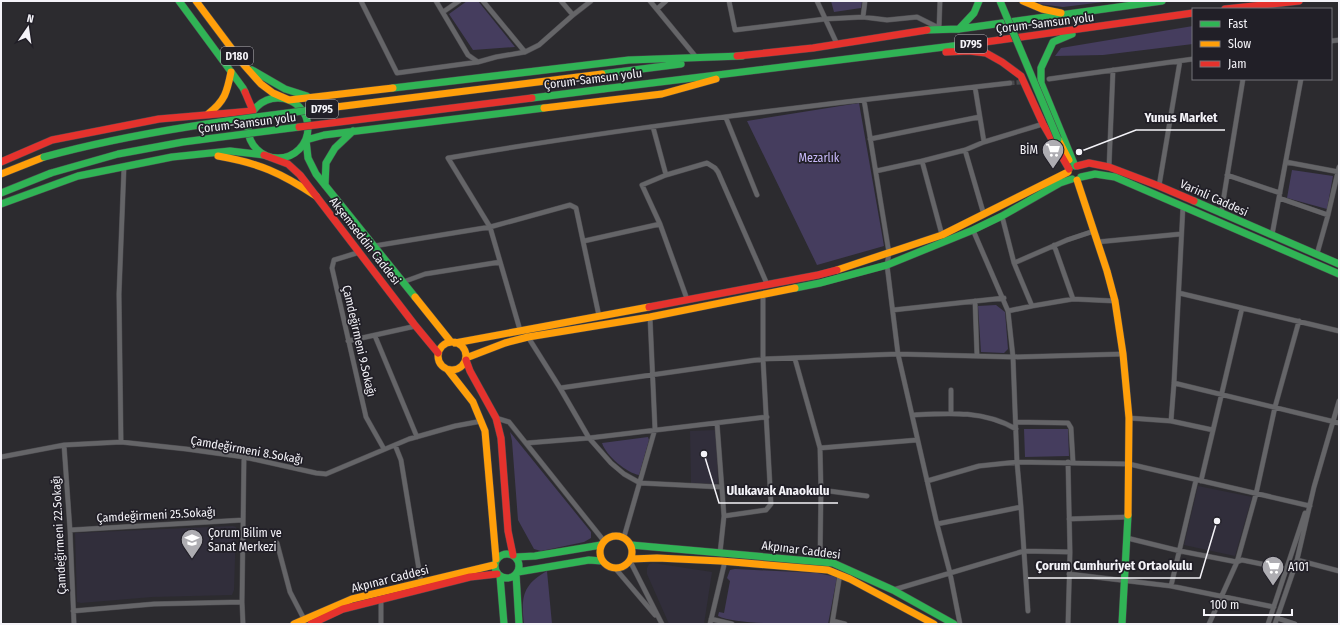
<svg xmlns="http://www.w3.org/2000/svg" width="1340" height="625" viewBox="0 0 1340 625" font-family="'Fira Sans Condensed',sans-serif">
	<rect width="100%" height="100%" fill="#2c2b2f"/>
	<path fill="#312e3b" d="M716 430 718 482 717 484 691 483 690 431Z
		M1198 486 1252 497 1235 556 1184 545Z
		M233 526 236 527 234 590 232 595 152 597 81 603 77 602 75 533Z
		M653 563 712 572 704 624H669L647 574V568L649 564Z"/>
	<path fill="#453d5e" d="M467 1H478L515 47 473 50 449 14Z
		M831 1H862L861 8 834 12Z
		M1038 1H1112L1063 7 1039 4Z
		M1193 26V44L1103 55 1055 56 1061 48Z
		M859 103 884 246 817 265 747 121Z
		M1292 170 1333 176 1327 209 1287 198Z
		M996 305 1005 312 1008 349 1004 353 981 352 978 306Z
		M1024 429H1068L1069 456 1025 457Z
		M510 432 591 532V538L584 542 541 551 534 549 518 520 512 441Z
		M648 437 649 440 639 475C627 473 606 456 602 443Z
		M735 569 817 573 837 577 828 624C803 624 736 625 718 616L719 612 724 613 730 581 727 578 730 570Z
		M547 571 552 624H524C521 598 522 585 547 571Z"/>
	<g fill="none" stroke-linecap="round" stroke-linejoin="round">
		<path stroke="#4a494d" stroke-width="4.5" stroke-dasharray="4.5 2" stroke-linecap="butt" d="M1010 83 1024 82"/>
		<g stroke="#4a494d" stroke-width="5.5">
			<path id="street" d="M361 1 397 73 478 62 496 57 525 52 539 45 573 15
				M436 1 468 55 478 62
				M483 1 525 52
				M561 1 573 15 591 1
				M650 1 696 57
				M729 1 735 30 825 19 863 17 887 20 917 17 939 28 940 1
				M817 1 837 44
				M657 9 666 1
				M443 12 459 1
				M863 17 865 1
				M1331 41 1339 40
				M1049 79 1193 59
				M975 87 984 142
				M864 100 889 253 887 265 898 354 937 524 950 573 960 624
				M726 118 757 195
				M653 127 666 175
				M870 139 979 117
				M965 150 984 215
				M922 161 942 235
				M1286 162 1339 172
				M1109 167 1113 70
				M876 171 922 161 965 150 984 142 1043 124
				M1227 175 1280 193
				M1159 186 1180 61
				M1279 198 1328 215
				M1221 214 1243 79
				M1002 216 1014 263 1032 306
				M973 230 1008 311 1013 357 1017 462 1021 507 1028 611
				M1272 235 1301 79
				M584 241 660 224
				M1097 242 1181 234
				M1054 245 1073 299
				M374 246 490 227 570 205 576 208 599 316
				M360 252 334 260 332 268 366 417 384 449
				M1317 254 1328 215 1339 167
				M1014 263 1067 240 1094 231
				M403 282 425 274 500 262
				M1179 293 1339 331
				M687 299 660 224 642 185 666 175 707 163 715 168 718 172 767 284
				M975 301 977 356
				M893 310 1004 298
				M1008 311 1032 306 1073 299 1115 301
				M520 330 490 227 448 158C634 126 823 104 1010 83
				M375 336 417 437
				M528 337 560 388 589 438 611 463 624 474 640 483 721 487
				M348 341 416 326
				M795 359 820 448 821 490 820 561
				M1174 383 1339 423
				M560 388 763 359 898 354 1013 357 1123 354
				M951 390V412
				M912 415C948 413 983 410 1016 429
				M496 418 509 422 604 541
				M1129 418 1171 421 1213 430
				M1171 421 1174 383 1183 206
				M1016 422 1068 423 1071 428 1073 462
				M717 423 724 516 720 553
				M121 442 119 294 124 167
				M527 443 589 438 767 417
				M64 445 70 530 74 624
				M395 445 401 460 421 582
				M820 448 917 440
				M1 457 64 445 121 442 186 449 244 457 316 473 326 474 409 439 455 426 482 421
				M1068 462 1070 552 1068 624
				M927 481 979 466 1017 462 1129 464 1310 506
				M1201 481 1242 308
				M821 490 867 496
				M724 516 766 510 771 504 763 359V295
				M1069 519 1128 517
				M937 524 1021 507
				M70 530 243 520
				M624 537 655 429 650 317
				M1127 538 1180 551 1237 562 1242 560 1286 569
				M277 543 290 592 304 619
				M1297 560 1339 571
				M630 561 662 624
				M615 568 655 615
				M1069 574 1171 586 1274 607
				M1171 586 1196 480
				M893 590 1024 551 1070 552
				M381 599V624
				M73 611 154 604 242 602
				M1277 618 1295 624
				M711 619 732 624
				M833 621 845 624
				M243 624 242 602 244 457
				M710 624 725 561
				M832 624 840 574
				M1209 624 1237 562 1256 494 1275 407 1299 321
				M1268 624 1305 513
				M1275 624 1297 560 1314 487 1339 401"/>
		</g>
		<g stroke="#4a494d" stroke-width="8">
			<path id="fast" d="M179 1 243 88 245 92
				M959 29 974 13 979 1
				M927 30 959 29 1162 1
				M1072 34 1053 42 1041 68V83L1075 166
				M252 70 285 89 307 96
				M602 74 681 64
				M393 88 629 60 742 56
				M603 89 985 42
				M248 128a30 30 0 1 1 60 0a30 30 0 1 1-60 0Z
				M306 140 308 158 316 174 415 297
				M306 140 324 135 544 108
				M1081 177 1095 174 1115 177 1339 274
				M325 185 326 163 335 148 353 131
				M1 193 51 173
				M1194 201 1339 264
				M1 204 78 176 172 157 230 151 264 155
				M795 288 820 283 887 265 973 230 1002 216 1060 183 1072 179
				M631 545 833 563 893 590 954 624
				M495 566a12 12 0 1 1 24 0a12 12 0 1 1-24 0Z
				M516 557 535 556 601 545
				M518 572 589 560 602 561
				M516 574 519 624
				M500 576 504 624
				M1122 624 1128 515"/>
		</g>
		<g stroke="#4a494d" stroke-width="8">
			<path id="slow" d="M196 1 244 65 261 84 273 93 289 100 393 88
				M1023 1 1042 9 1061 13
				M544 108 662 94 716 79
				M208 114C225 101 227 92 231 72
				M1058 139 1069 160
				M218 156C259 163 281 173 316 196
				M1 174 44 157
				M1077 180 1107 271 1115 301 1123 354 1129 418 1128 515
				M837 270 942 235 1068 172
				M415 297 451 342
				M438 356a14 14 0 1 1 28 0a14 14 0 1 1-28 0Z
				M455 343 649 307
				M466 358 505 343 528 337 650 317 795 288
				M448 370 473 402 485 431 496 559
				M600 552a16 16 0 1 1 32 0a16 16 0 1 1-32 0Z
				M631 559 657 558 721 561 828 570 850 579 934 624
				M294 624 352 599 494 565"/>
		</g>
		<g stroke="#4a494d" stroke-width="8">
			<path id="jam" d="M1225 9 1299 1
				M985 42 1193 13
				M946 52 969 51 986 53 1002 62 1021 76 1043 124 1069 169
				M737 56 813 48 927 30
				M264 155 288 164 300 175 414 324 438 353
				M1 162 52 140 159 119 253 111 245 92
				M1077 166 1089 163 1109 167 1159 186 1194 201
				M649 307 818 275 837 270
				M466 360 470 371 496 418 501 438 508 531 513 555
				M311 624 343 609 470 577 497 574"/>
		</g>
		<use href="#street" stroke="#656568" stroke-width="4.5"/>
		<use href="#fast" stroke="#30b455" stroke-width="7"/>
		<use href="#slow" stroke="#ff9f0a" stroke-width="7"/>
		<use href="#jam" stroke="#e5322d" stroke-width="7"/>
		<g stroke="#4a494d" stroke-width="8" stroke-linecap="butt">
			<path id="fast-bridge" d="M1000 1 1058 139
				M532 98 603 89
				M44 157C139 131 237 119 336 107
				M51 173 118 154 183 142 299 127"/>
		</g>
		<g stroke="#4a494d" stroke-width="8" stroke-linecap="butt">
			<path id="slow-bridge" d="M336 107 602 74"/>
		</g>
		<g stroke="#4a494d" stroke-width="8" stroke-linecap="butt">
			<path id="jam-bridge" d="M299 127 532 98"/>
		</g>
		<use href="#fast-bridge" stroke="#30b455" stroke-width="7"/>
		<use href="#slow-bridge" stroke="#ff9f0a" stroke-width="7"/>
		<use href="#jam-bridge" stroke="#e5322d" stroke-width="7"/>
	</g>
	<defs>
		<g id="supermarket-pin" transform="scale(1.15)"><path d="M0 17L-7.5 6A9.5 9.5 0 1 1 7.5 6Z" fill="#aeadb2" stroke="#211f27"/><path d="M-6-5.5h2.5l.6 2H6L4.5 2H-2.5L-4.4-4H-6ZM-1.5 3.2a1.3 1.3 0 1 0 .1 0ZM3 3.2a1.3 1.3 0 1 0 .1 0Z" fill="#fff"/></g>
		<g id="school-pin" transform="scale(1.15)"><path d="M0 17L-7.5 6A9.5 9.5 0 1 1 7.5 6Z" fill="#aeadb2" stroke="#211f27"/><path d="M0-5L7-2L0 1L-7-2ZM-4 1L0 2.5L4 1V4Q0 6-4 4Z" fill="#fff"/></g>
	</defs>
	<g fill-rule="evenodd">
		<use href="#supermarket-pin" x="1053" y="150"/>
		<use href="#school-pin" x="192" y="540"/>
		<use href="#supermarket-pin" x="1273" y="567"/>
	</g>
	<g text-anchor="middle" stroke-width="3.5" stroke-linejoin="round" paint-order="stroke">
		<g fill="#211f27" stroke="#b5b3b9" stroke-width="1">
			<rect x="955" y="35" width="32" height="18" rx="3"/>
			<rect x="221" y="47" width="32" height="18" rx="3"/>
			<rect x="306" y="100" width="32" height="18" rx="3"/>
		</g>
		<g font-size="11" font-weight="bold" fill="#f4f3f8">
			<text x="971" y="48">D795</text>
			<text x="237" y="60">D180</text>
			<text x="322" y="113">D795</text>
		</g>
		<g font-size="12" fill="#f4f3f8" stroke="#211f27">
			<text transform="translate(1045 23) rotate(-7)" y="4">Çorum-Samsun yolu</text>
			<text transform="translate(593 79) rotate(-7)" y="4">Çorum-Samsun yolu</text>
			<text transform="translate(247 123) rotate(-7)" y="4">Çorum-Samsun yolu</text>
			<text transform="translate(1214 198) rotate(24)" y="4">Varinli Caddesi</text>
			<text transform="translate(365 241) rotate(52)" y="4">Akşemseddin Caddesi</text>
			<text transform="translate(359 341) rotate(77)" y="4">Çamdeğirmeni 9.Sokağı</text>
			<text transform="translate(247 450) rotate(10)" y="4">Çamdeğirmeni 8.Sokağı</text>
			<text transform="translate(156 515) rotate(-3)" y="4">Çamdeğirmeni 25.Sokağı</text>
			<text transform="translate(59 535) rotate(-93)" y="4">Çamdeğirmeni 22.Sokağı</text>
			<text transform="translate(801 550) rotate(7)" y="4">Akpınar Caddesi</text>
			<text transform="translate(390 579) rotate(-14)" y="4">Akpınar Caddesi</text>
		</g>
		<g font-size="12" fill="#f4f3f8" stroke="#211f27" text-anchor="start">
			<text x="1038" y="154" text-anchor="end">BİM</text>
			<text x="208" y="537">Çorum Bilim ve<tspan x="208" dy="14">Sanat Merkezi</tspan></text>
			<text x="1288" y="571">A101</text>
		</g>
		<g font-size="12" fill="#c9bafb" stroke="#211f27">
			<text x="819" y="162">Mezarlık</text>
		</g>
	</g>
	<path fill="none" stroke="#f4f3f8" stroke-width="1.5" d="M1079 152L1136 130H1225M704 454L719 503H838M1217 521L1200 578H1028"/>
	<g fill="#f4f3f8" stroke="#211f27" stroke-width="1.5">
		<circle cx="1079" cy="152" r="4"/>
		<circle cx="704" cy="454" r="4"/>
		<circle cx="1217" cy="521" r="4"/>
	</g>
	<g font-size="13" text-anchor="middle" font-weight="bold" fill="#f4f3f8" stroke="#211f27" stroke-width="3.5" stroke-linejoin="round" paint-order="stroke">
		<text x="1181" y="122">Yunus Market</text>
		<text x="778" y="495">Ulukavak Anaokulu</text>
		<text x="1114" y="570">Çorum Cumhuriyet Ortaokulu</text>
	</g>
	<rect width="1340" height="625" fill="none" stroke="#f4f3f8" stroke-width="4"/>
	<rect x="1192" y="8" width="140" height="72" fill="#211f27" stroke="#75747b"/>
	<rect x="1200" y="21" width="20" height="6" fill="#30b455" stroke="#75747b"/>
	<text x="1228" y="28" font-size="12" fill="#f4f3f8">Fast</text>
	<rect x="1200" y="41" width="20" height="6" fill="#ff9f0a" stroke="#75747b"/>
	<text x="1228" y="48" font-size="12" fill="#f4f3f8">Slow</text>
	<rect x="1200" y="61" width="20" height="6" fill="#e5322d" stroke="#75747b"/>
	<text x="1228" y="68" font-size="12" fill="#f4f3f8">Jam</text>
	<g transform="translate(28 28) rotate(13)" stroke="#211f27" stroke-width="3" paint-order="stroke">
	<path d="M0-3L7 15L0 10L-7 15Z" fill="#f4f3f8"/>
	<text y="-6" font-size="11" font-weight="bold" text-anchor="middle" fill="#f4f3f8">N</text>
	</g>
	<path d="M1204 609v6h88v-6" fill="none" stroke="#f4f3f8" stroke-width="2"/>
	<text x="1210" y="609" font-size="12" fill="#f4f3f8" stroke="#211f27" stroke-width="3" paint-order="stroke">100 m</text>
</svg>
